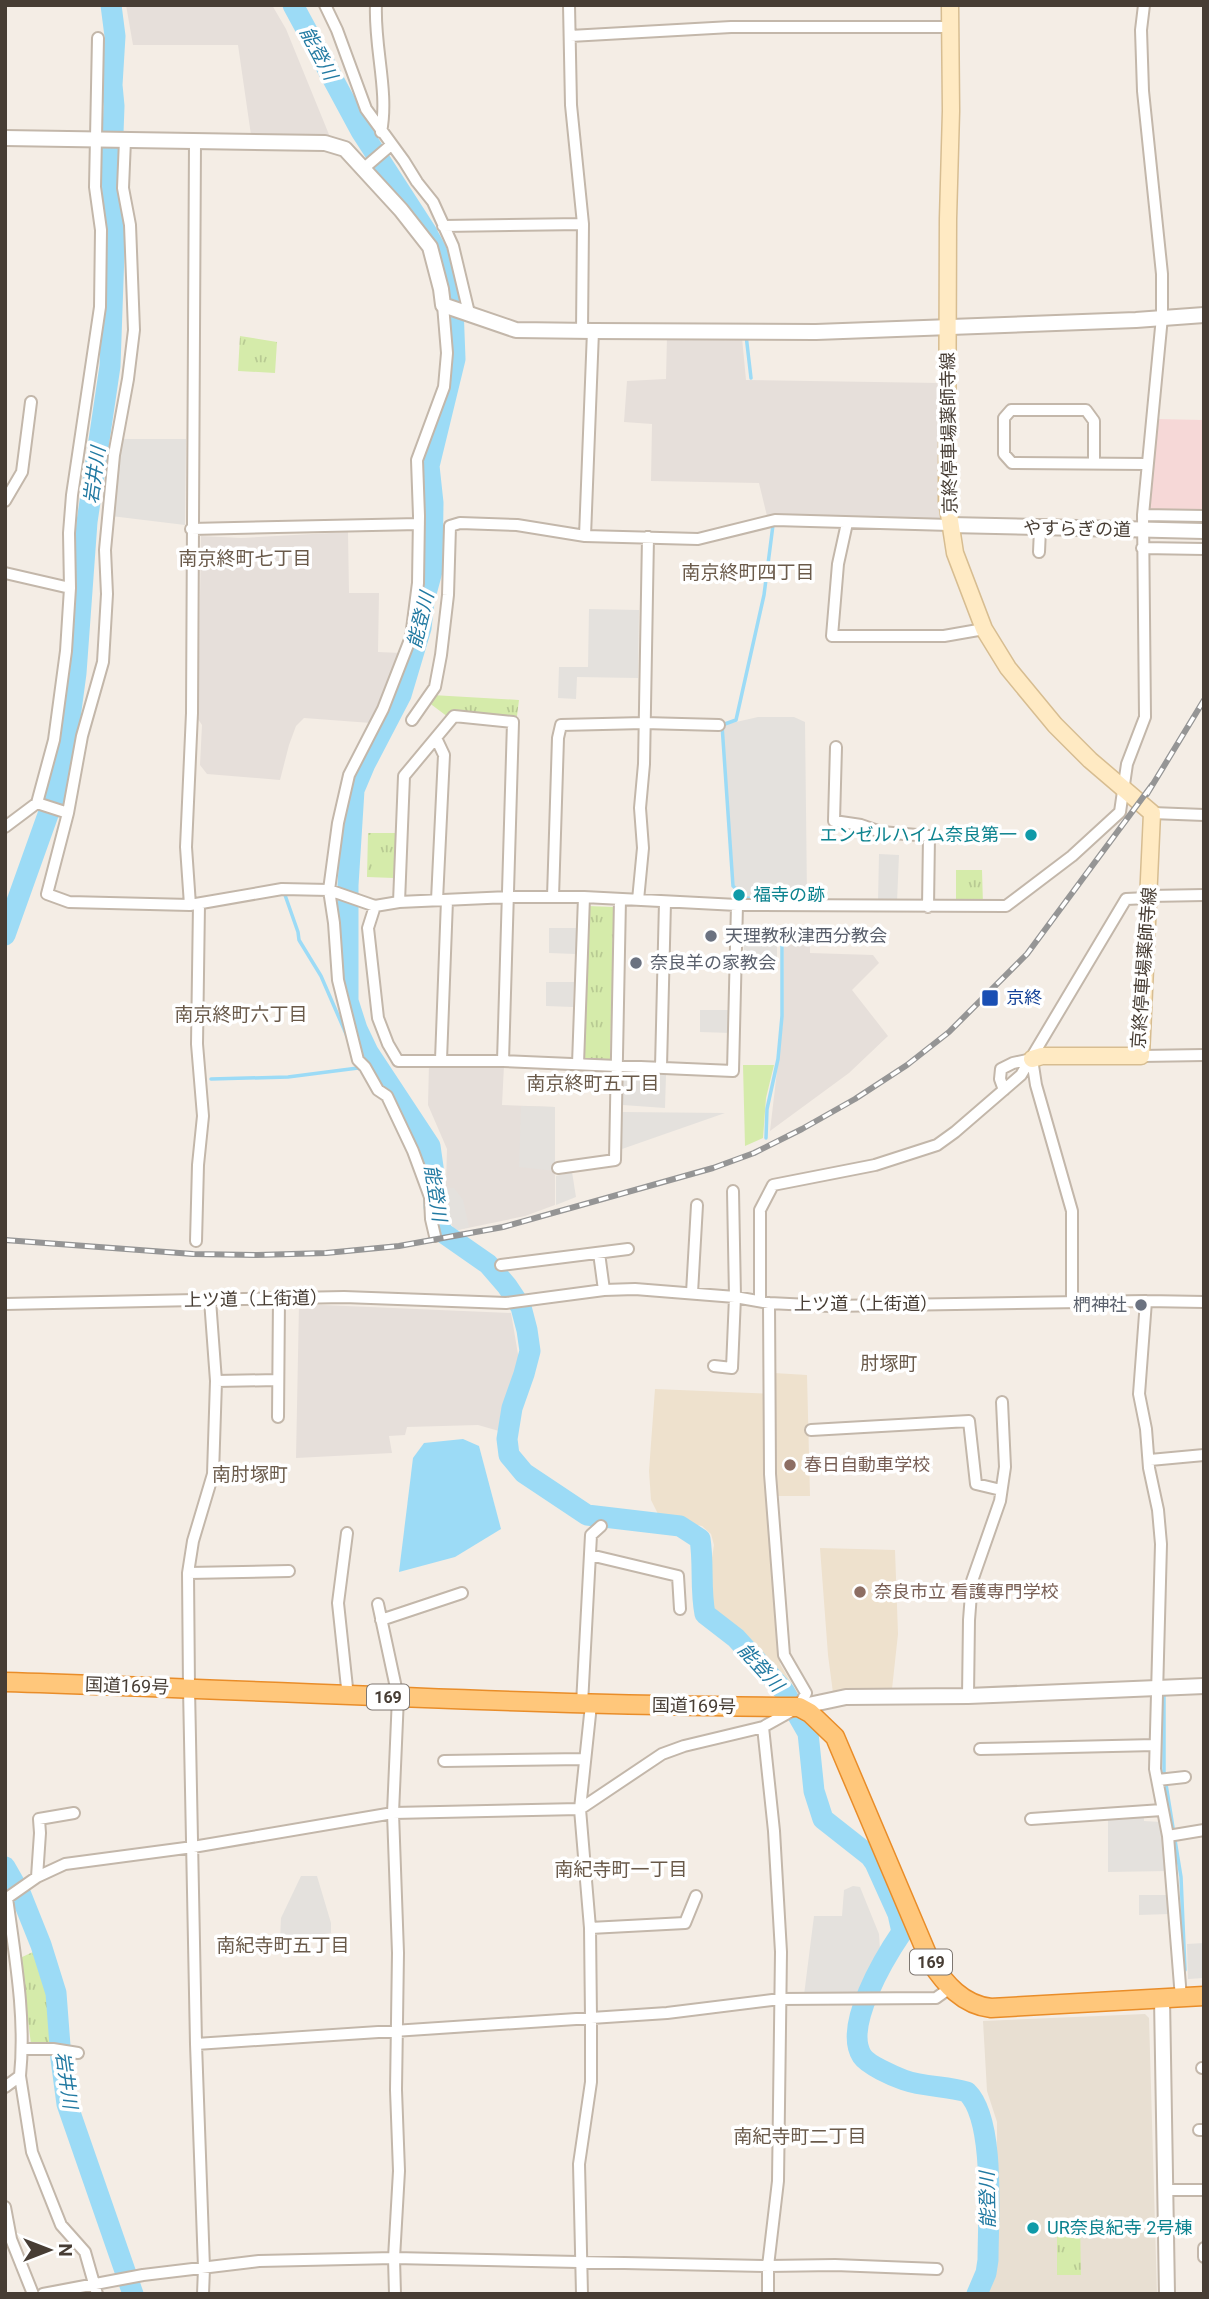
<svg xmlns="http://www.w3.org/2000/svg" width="1209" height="2299" viewBox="0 0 1209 2299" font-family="Roboto,'Noto Sans JP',sans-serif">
	<defs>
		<pattern id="park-tufts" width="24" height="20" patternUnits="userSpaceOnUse" patternTransform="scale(1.75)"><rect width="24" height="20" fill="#d5ebaa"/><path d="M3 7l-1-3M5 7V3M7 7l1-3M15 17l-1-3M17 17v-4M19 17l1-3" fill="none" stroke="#b8ca93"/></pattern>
	</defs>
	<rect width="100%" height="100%" fill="#f4ede5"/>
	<path fill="#e8dfd2" d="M1145 2014 1149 2018 1157 2294H987L997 2269V2122L987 2091 983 2021Z"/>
	<path fill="#e6dfda" d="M126 5H272L286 29 330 137 251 135 238 45H133Z
		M667 336 742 338 746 380 939 383V468L943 521 767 516 759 483 651 481 652 424 624 422 627 381 666 379Z
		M348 532 349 593H379L378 652 401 653 387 693 371 723 304 718 296 726 289 745 280 780 207 774 200 765 202 725 198 719 201 536 241 538Z
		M799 926H810V953L873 955 879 963 852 990 888 1036 849 1073 770 1131 783 1020 784 941H799Z
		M429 1064 504 1065 502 1105 555 1107V1205L525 1216 458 1230 454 1228 445 1214 447 1149 428 1105Z
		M299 1304 511 1313 520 1366 499 1431 478 1425 407 1427 405 1435 389 1436 392 1453 296 1458Z"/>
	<path fill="#eee1cd" d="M774 1373 807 1375 810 1496H768L780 1664 798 1694 788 1695 739 1639 737 1630 711 1613 706 1596 714 1545 711 1534 702 1526 660 1518 651 1500 649 1471 655 1389 774 1394Z
		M820 1548 895 1550 898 1634 892 1689 833 1693 828 1655Z"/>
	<path fill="#f6d8d7" d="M1157 419 1204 420V512L1148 511Z"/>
	<path fill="#d5ebaa" d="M743 1065H774L766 1098 763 1138 745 1146Z"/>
	<path fill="url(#park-tufts)" d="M240 336 277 342 275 373 238 371Z
		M432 695 519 700 517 716 452 712 448 717 428 702Z
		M368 833H396L394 878 367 877Z
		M956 870H982L983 905H956Z
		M587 906 614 907 610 1060 582 1059Z
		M35 1951 48 1990 53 2044H31L20 1958Z
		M1057 2220H1080L1081 2275H1057Z"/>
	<path fill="#e4e1dd" d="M121 439H186L185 525 111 516Z
		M589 609 639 610 638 678 577 677 576 699 558 698 559 667H588Z
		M758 717H794L805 722 807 898 746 897 734 886 723 725Z
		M879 854 899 855 897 902H878Z
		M549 928H576V954L549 953Z
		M744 944H777V969L744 973Z
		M546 982H574L573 1007 546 1006Z
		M700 1010H731V1033L700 1032Z
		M626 1074 666 1075 665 1108 623 1105 622 1077Z
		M521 1106 555 1107V1171L519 1167Z
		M622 1112 725 1113 622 1149Z
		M572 1172 576 1197 556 1205V1176Z
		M447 1188H454L463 1200 469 1227 458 1230 454 1228 445 1214Z
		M1144 1813V1821L1161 1822 1168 1871 1108 1872V1815Z
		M301 1876H317L331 1923V1933L280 1941 281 1918Z
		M853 1886 860 1887 879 1934 880 1949 862 1997 804 1995 814 1916H842L844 1890Z
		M1139 1895H1170V1914L1139 1915Z
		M1204 1943V1978L1188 1979 1187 1944Z"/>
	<path fill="#9cdbf6" d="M463 1439 479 1446 501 1529 455 1557 399 1572 413 1458 424 1443Z"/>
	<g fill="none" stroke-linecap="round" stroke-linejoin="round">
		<path stroke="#9cdbf6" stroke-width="3.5" d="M746 335 751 378
			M773 525 764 595 736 720 722 725 733 886 746 898 782 899
			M285 895 298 932 299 940 321 976 347 1036
			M211 1079 288 1077 358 1068 362 1070
			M766 1138 767 1109 778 1059 782 1016V942
			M1167 1694H1164V1772L1181 1877 1185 1970"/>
		<path stroke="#9cdbf6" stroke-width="21" d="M293 5 361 131 427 233 452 281 455 359 429 466 433 503 432 571 424 601 421 628 401 695 365 764 354 790 348 885V1001L357 1029 368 1052 430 1146 434 1174V1207L442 1232 488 1264 507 1286 521 1307 527 1330 530 1351 524 1374 512 1408 507 1439 509 1455 524 1473 587 1515 680 1526 700 1539C704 1564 700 1589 705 1614L736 1638 784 1691 808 1733 814 1791 823 1819 870 1856 875 1863 898 1914 902 1932C885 1957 843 2026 862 2056 868 2065 893 2076 904 2080 924 2087 946 2086 967 2092 996 2120 988 2219 988 2260L986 2273 977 2294
			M5 935 55 795 67 740 76 673 87 522 110 366 114 253 112 160 114 106 112 85 115 36 111 5
			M5 1867 21 1895 41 1945 56 1993 61 2059 67 2104 133 2294"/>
		<g stroke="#c3b7aa" stroke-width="14">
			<path id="minor" d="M325 5 337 30 366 109 404 161 417 182 433 202 453 246 469 313
				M376 5C374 47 389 92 381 132
				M569 5 571 105 583 224 582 331
				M570 36 731 27H950
				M125 140 123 188 130 225 134 330 128 379 114 455 105 550 107 594 103 662 82 736 68 813 47 894 69 902 190 905 282 889 329 890 375 906 399 902 509 897H584L737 905 1006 906 1072 856 1120 812 1127 764 1145 717 1143 515 1162 317V274L1143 91 1141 30 1144 5
				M363 169 391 145
				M443 226 583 224
				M1094 463V421L1086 410H1011L1004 418V454L1012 463 1146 464
				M5 501 22 472 31 402
				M1143 515 1204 516
				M847 523 838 564 832 636H944L984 629
				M191 529 419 524
				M585 536 593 331
				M1142 548 1204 549
				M1039 552 1040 529
				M5 573 70 588
				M412 720 435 687 441 655 448 595 450 526 460 523 517 525 585 536 698 539 775 520 950 525
				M436 738 444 755 437 900
				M836 747 834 821 861 825 881 832 929 836 928 907
				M37 803 68 813
				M1152 813 1204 815
				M5 827 37 803 54 740 66 651 70 588 69 533 72 495 100 307 101 230 95 187 98 38
				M1149 896 1204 895
				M553 897 558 738 561 725 644 723 719 725
				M638 900 643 848 640 808 644 764 648 537
				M399 902 404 776 454 716 513 722 503 1061
				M190 905 186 847 192 713 195 141
				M375 906 368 928 378 1018 388 1044 398 1061H503L733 1071 737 905
				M1141 1056 1204 1055
				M441 1060 447 900
				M578 1064 584 897
				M661 1067 665 902
				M1004 1090 1000 1079 1001 1069 1013 1063 1032 1059 1036 1085 1072 1211V1302
				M558 1168 615 1160 620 899
				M435 1236 431 1219 430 1197 413 1151 387 1096 378 1090 365 1067 358 1060 338 980 334 923 329 890 338 823 349 775 383 709 411 637 418 583 419 516 417 460 444 387 447 353 443 305
				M196 1241 198 1165 203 1116 197 1044 199 904
				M599 1253 604 1290
				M501 1265 628 1249
				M692 1293 697 1205
				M760 1301V1210L773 1185 875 1165 937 1145 955 1132 1021 1075 1126 899 1148 898
				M1146 1301 1139 1394 1146 1429 1149 1468 1158 1510 1161 1544 1155 1769 1168 1836 1181 1998
				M5 1304 344 1297 506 1303 604 1290 635 1289 735 1297 769 1303 830 1306 1146 1301 1204 1302
				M714 1366 732 1368 735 1297 733 1191
				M216 1381 278 1380
				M278 1417 279 1298
				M811 1430 969 1421 976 1484 1001 1490
				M1150 1460 1204 1455
				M347 1533 338 1603 348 1697
				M590 1555 678 1576 680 1609
				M188 1573 289 1571
				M378 1604 398 1697 393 1813 398 1953 396 2090 399 2171 394 2258 395 2294
				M381 1620 462 1593
				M968 1696 969 1620 972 1581 1000 1501 1005 1467 1002 1402
				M582 1704 591 1535 601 1526
				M763 1727 774 1831 781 1952 778 2181 768 2266V2294
				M980 1749 1155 1745
				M444 1761 585 1759
				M1158 1780 1185 1777
				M1031 1819 1162 1810
				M1168 1836 1204 1830
				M37 1877 40 1833 39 1819 74 1813
				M7 1898 37 1877 65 1864 193 1847 393 1813 580 1809 662 1754 684 1746 763 1727 799 1707 806 1693 784 1655 770 1474 769 1303
				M590 1928 685 1923 696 1896
				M196 2044 667 2013 780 1999 936 1998 950 1988
				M23 2049H53L78 2053
				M1202 2068H1204
				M20 2076 32 2152 61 2225 85 2252 97 2294
				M5 2087 20 2076C26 2017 15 1957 7 1898
				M1199 2130H1204
				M1165 2190H1204
				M5 2207 11 2239 33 2294
				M1204 2248V2257
				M43 2294 143 2275 259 2261 394 2258 768 2266 835 2265 937 2269
				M203 2294 204 2268 196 2044 189 1688 188 1573 193 1541 213 1474 216 1381 210 1300
				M582 2294 579 2164 591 2082V2018L590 1928 580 1809 591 1705"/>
		</g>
		<g stroke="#c3b7aa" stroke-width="18">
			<path id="tertiary" d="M5 138 325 143 345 149 401 210 430 247 441 289 443 305 516 330 593 331 816 332 1136 320 1204 315
				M950 525 1204 531
				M799 1707 846 1697 968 1696 1204 1686
				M1162 1998 1167 2294"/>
		</g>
		<g stroke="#d7bd91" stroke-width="19">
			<path id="secondary" d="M950 5 951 111 948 219 947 501 955 553 984 629 1008 668 1055 725 1090 760 1152 813 1141 1056H1042L1032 1059"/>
		</g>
		<g stroke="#e98d29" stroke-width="21">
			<path id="trunk" d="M5 1682C270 1690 534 1706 799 1707L810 1713 835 1737 930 1961C945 1984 963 2005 991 2008L1204 1996"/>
		</g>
		<use href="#minor" stroke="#fff" stroke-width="10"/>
		<use href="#tertiary" stroke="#fff" stroke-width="14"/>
		<use href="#secondary" stroke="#ffeac3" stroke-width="16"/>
		<use href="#trunk" stroke="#ffc77b" stroke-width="18"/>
		<g stroke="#959595" stroke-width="6">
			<path id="rail" d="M1147 794 1204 700
				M5 1240 193 1254 257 1255 326 1253 399 1246 503 1227 713 1168 754 1153 802 1129 855 1099 907 1065 949 1032 1027 954 1152 785"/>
		</g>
		<use href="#rail" stroke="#fff" stroke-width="3.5" stroke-dasharray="10" stroke-linecap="butt"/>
	</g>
	<g fill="#0f9aa8" stroke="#fff" stroke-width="2.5">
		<circle cx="1031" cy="835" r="7"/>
		<circle cx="739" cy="895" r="7"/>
		<circle cx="1033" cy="2228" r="7"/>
	</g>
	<g fill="#6b7280" stroke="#fff" stroke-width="2.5">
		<circle cx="711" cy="936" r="7"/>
		<circle cx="636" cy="963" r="7"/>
		<circle cx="1141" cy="1305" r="7"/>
	</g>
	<rect fill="#1a4fb4" stroke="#fff" stroke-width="2.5" x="981" y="989" width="18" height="18" rx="3.5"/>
	<g fill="#8d6e63" stroke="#fff" stroke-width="2.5">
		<circle cx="790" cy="1465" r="7"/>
		<circle cx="860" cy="1592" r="7"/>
	</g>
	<g text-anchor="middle" stroke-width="7" stroke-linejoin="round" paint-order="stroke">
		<g fill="#fff" stroke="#7e7771" stroke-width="2">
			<rect x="367" y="1684.5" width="42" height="25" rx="5"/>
			<rect x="910" y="1949.5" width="42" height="25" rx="5"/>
		</g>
		<g font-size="16" font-weight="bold" fill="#473d34">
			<text x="388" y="1703">169</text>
			<text x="931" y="1968">169</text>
		</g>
		<g font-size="18" fill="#473d34" stroke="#fff">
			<text transform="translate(949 433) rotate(-91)" y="6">京終停車場薬師寺線</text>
			<text transform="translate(1077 529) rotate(1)" y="6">やすらぎの道</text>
			<text transform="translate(1144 968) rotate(-86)" y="6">京終停車場薬師寺線</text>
			<text transform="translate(256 1299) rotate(-1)" y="6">上ツ道（上街道）</text>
			<text x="866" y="1310">上ツ道（上街道）</text>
			<text transform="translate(127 1686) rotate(2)" y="6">国道169号</text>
			<text transform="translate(694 1706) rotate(1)" y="6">国道169号</text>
		</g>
		<g font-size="18" fill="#0d838f" stroke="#fff" text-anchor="start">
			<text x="1017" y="841" text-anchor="end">エンゼルハイム奈良第一</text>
			<text x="753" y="901">福寺の跡</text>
			<text x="1047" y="2234">UR奈良紀寺 2号棟</text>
		</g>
		<g font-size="18" fill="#5b616d" stroke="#fff" text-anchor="start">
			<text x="725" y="942">天理教秋津西分教会</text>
			<text x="650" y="969">奈良羊の家教会</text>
			<text x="1127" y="1311" text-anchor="end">椚神社</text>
		</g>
		<g font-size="18" fill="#164399" stroke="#fff" text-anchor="start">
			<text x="1006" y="1004">京終</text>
		</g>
		<g font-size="18" fill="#785e54" stroke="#fff" text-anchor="start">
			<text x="804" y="1471">春日自動車学校</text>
			<text x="874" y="1598">奈良市立 看護専門学校</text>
		</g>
		<g font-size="19" font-style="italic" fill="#227aa2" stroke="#fff">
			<text transform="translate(319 53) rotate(62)" y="7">能登川</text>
			<text transform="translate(94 475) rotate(-82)" y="7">岩井川</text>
			<text transform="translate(420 620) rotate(-76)" y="7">能登川</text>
			<text transform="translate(436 1193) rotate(81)" y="7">能登川</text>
			<text transform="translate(761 1667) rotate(48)" y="7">能登川</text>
			<text transform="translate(67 2080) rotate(82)" y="7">岩井川</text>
			<text transform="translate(987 2200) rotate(-91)" y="7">能登川</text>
		</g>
		<g font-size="19" fill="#6a5a4a" stroke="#fff">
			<text x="245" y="565">南京終町七丁目</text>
			<text x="748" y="579">南京終町四丁目</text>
			<text x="241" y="1021">南京終町六丁目</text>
			<text x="593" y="1090">南京終町五丁目</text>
			<text x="889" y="1370">肘塚町</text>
			<text x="250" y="1481">南肘塚町</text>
			<text x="621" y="1876">南紀寺町一丁目</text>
			<text x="283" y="1952">南紀寺町五丁目</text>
			<text x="800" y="2143">南紀寺町二丁目</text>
		</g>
	</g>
	<rect width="1209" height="2299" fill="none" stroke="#473d34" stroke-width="14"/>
	<g transform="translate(49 2250) rotate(90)" stroke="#ffffff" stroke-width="5" paint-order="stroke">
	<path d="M0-5L12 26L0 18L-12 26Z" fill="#473d34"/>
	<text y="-10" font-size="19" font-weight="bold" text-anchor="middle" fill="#473d34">N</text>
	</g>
</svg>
